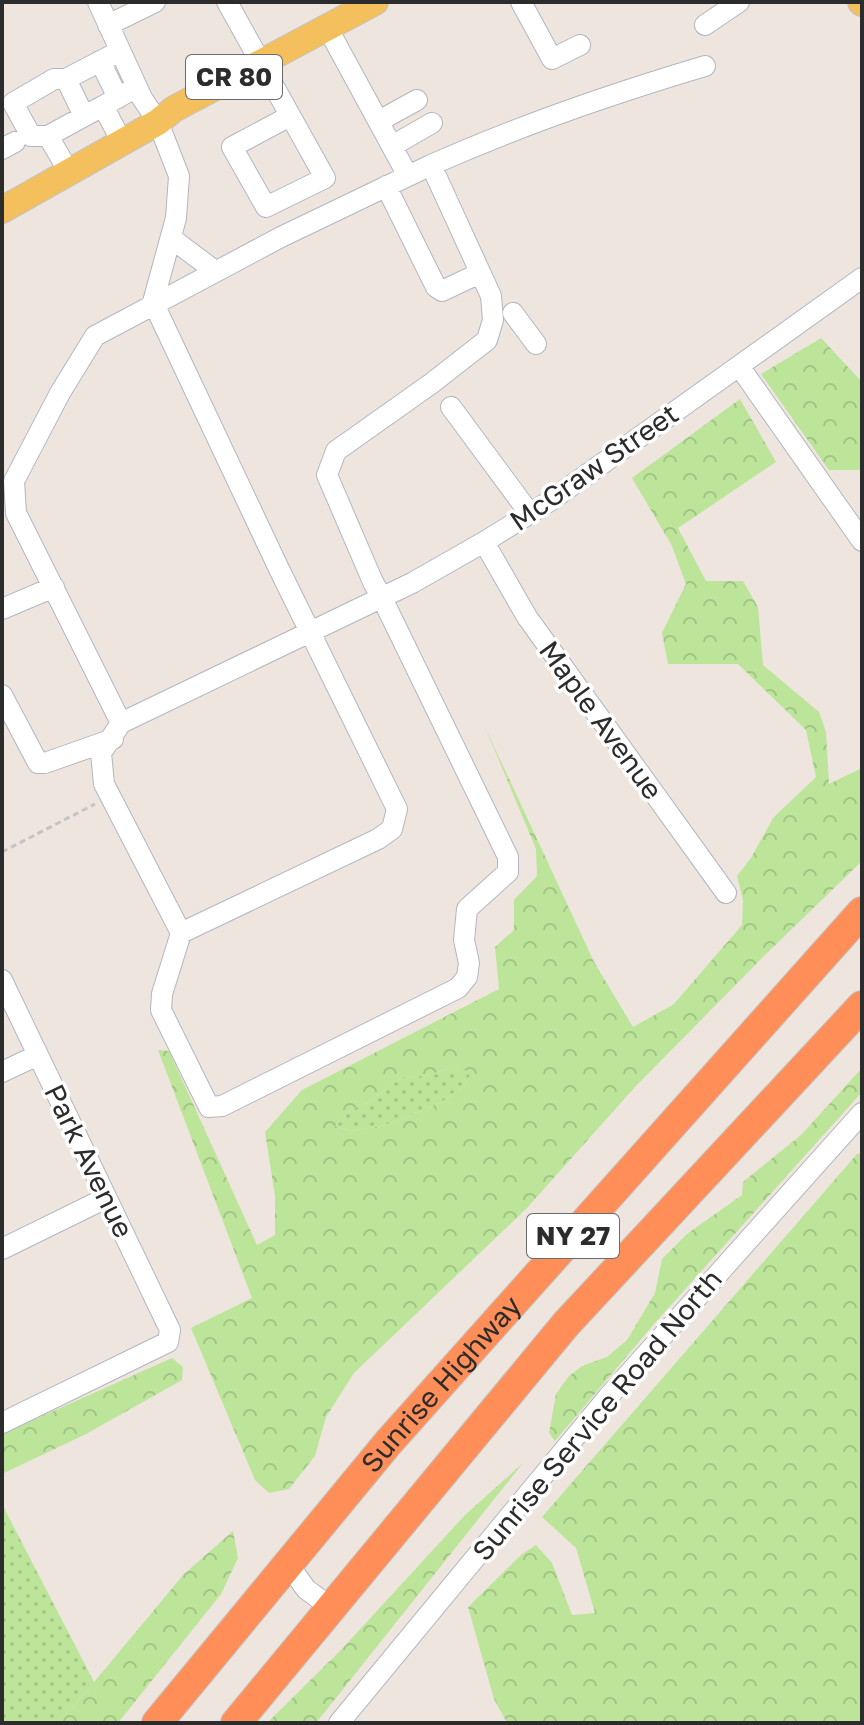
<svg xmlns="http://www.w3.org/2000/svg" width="864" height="1725" viewBox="0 0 864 1725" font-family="'Golos Text',sans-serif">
	<defs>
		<pattern id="grass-dots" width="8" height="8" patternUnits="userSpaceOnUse" patternTransform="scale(2)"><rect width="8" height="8" fill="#bce59a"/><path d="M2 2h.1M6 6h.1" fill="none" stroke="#a2c585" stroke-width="1.8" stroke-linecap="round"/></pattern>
		<pattern id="forest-crowns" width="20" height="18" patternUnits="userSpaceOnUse" patternTransform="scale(2)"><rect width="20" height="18" fill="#bce59a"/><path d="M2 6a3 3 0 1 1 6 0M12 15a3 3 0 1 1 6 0" fill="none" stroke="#a2c585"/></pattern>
	</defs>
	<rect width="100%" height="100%" fill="#eee5de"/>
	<path fill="url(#grass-dots)" d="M449 1069 473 1070 464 1087 440 1103 407 1117 382 1126 351 1131 335 1126 351 1109 369 1102 402 1077 424 1076Z
		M2 1504 94 1682 60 1723H2Z"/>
	<path fill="url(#forest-crowns)" fill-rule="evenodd" d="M821 338 862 382V470H829L761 374Z
		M740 399 776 462 678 528 706 581H743L758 607 763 665 819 712 826 732 829 784 862 768V861L766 954 635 1087 526 1209 354 1373 326 1417 315 1456 289 1489 269 1493 255 1480 191 1328 252 1298 158 1050 169 1051 257 1245 275 1235V1196L265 1132 302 1090 499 989 495 947 514 930V900L537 876 536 849 485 727 594 962 633 1027 674 1004 742 925 743 900 737 876 751 858 773 818 816 777 806 730 738 664H668L662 633 686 584 672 546 632 478ZM449 1069 472 1071 464 1087 440 1103 407 1117 382 1126 351 1131 335 1126 351 1109 369 1102 402 1077 424 1076Z
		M862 1068V1092L654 1324 555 1441 549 1433 556 1394 569 1376 582 1366 607 1357 627 1340 655 1293 662 1259 687 1234 742 1195 743 1182 801 1135Z
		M862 1153V1723H507L494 1699 468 1607 521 1555 536 1545 552 1563 572 1615 595 1613 576 1548 542 1517 857 1154Z
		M172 1358 183 1367 182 1380 86 1434 2 1474V1434Z
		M523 1463 316 1723H267L341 1650 465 1515Z
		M233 1531 238 1558 221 1594 118 1723H60L184 1574Z"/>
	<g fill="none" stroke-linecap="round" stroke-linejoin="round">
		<g stroke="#b2b6c0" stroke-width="22">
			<path id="minor" d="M98 2 142 98 158 122 179 176 176 218 153 302 280 571 397 809 392 829 378 839 181 933
				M227 2 325 178 266 207 232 147 290 116
				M521 2 552 59 580 45
				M108 25 155 2
				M705 25 739 2
				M327 27 408 176
				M100 61 118 98
				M66 79 84 116
				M379 121 417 100
				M48 136 103 106
				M122 142 103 106 137 87
				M392 146 432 123
				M2 149 15 142
				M431 165C521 125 611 94 705 66
				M69 172 48 136H31L13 103 54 79H66L120 51
				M386 186 436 287 442 291 480 273
				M171 238 215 271
				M513 313 536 344
				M739 366 862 541
				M451 407 530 514
				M484 542 527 617 726 893
				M2 609 54 587
				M2 695 38 763H45L113 739
				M121 723 16 513 14 481 60 393 95 336 281 237 431 165 491 296 493 320 487 340 432 383 336 451 327 475 373 582 382 598 508 857V872L467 909 464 940 469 963 467 977 458 988 222 1106 209 1107 161 1010 162 994 181 933 104 784 101 753 121 723 412 583 484 542 550 501 862 278
				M2 980 170 1330 168 1342 2 1423
				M2 1072 38 1055
				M2 1249 106 1198
				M288 1564 306 1589 330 1607
				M339 1723 608 1397 862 1113"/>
		</g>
		<g stroke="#c4c4c4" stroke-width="28">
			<path id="major" d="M861 2 862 3
				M2 210 158 122 174 109 375 2"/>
		</g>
		<g stroke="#c4c4c4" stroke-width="32">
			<g id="highway">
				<path id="s1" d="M157 1723 388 1443 862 912"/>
				<path d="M236 1723 566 1324 862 1006"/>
			</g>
		</g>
		<path stroke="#c4c4c4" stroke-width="3" stroke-dasharray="6 4" stroke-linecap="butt" d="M2 852 95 804"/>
		<use href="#minor" stroke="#fff" stroke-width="20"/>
		<use href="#major" stroke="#f4c05d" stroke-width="26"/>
		<use href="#highway" stroke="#ff8e58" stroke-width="30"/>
	</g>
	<g text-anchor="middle" stroke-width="7" stroke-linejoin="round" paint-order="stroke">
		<g fill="#fff" stroke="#6b6b6b" stroke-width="2">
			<rect x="186" y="55" width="96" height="44" rx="6"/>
			<rect x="527" y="1214" width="92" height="44" rx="6"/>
		</g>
		<g font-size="26" font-weight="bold" fill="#2c2c2c">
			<text x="234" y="86">CR 80</text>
			<text x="573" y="1245">NY 27</text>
		</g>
		<g font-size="28" fill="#2c2c2c" stroke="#fff">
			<text transform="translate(594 467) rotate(-35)" y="10">McGraw Street</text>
			<text transform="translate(601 720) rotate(54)" y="10">Maple Avenue</text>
			<text transform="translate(89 1161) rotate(64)" y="10">Park Avenue</text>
			<text dy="10" stroke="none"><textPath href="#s1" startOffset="442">Sunrise Highway</textPath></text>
			<text transform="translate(597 1415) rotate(-50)" y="10">Sunrise Service Road North</text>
		</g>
	</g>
	<rect width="864" height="1725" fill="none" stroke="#2c2c2c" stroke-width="8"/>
</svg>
